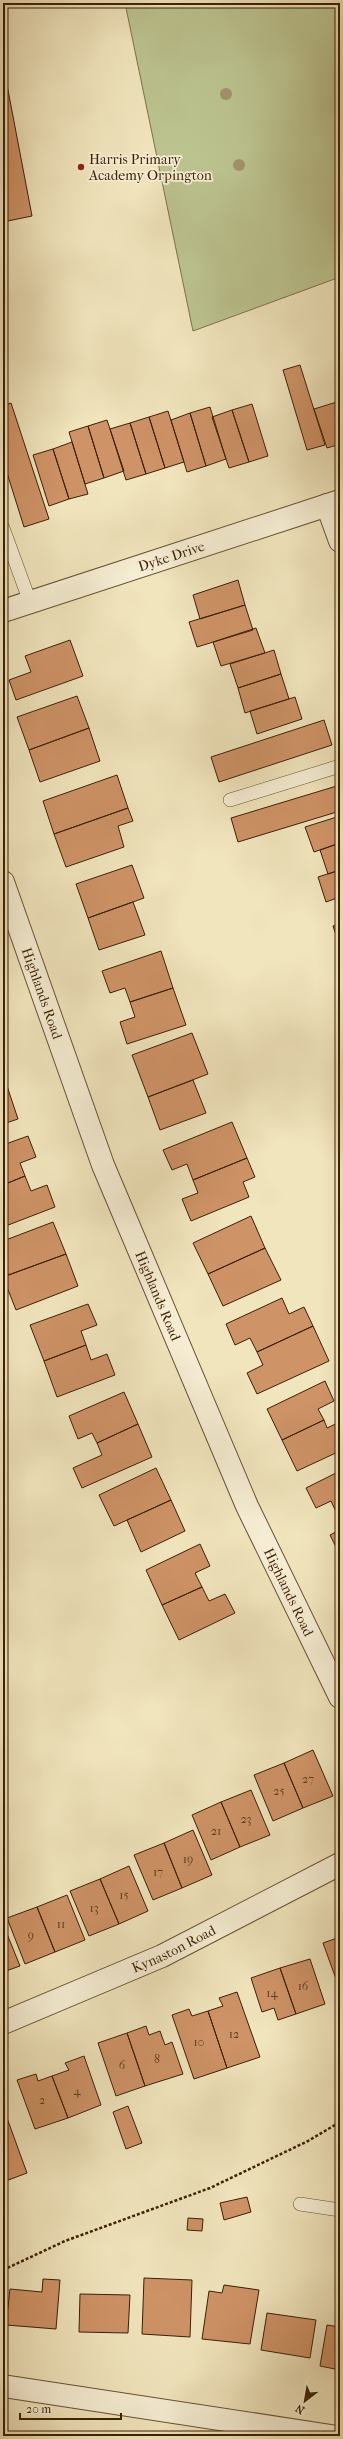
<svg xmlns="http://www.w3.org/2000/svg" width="343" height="2439" viewBox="0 0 343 2439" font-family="'IM FELL French Canon',serif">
	<rect width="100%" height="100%" fill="#f1e5bd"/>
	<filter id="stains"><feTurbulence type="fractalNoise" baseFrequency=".005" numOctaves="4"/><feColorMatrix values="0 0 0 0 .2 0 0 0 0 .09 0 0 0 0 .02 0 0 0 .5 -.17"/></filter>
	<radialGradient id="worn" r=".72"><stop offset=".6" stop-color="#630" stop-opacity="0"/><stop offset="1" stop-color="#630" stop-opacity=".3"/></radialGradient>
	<path fill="#bcc490" stroke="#7c724a" d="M125 3H340V277L193 331Z"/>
	<path fill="#ce9367" stroke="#3c1f05" d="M3 64 32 216 3 222Z
		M300 365 325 445 307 450 283 370Z
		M340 401V444L327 448 314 409Z
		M11 403 49 519 24 527 3 460V406Z
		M252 404 268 456 249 462 232 410Z
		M210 407 226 459 206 466 190 413Z
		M232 410 249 462 229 468 212 417Z
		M168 411 184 462 165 468 149 417Z
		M190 413 206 466 187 472 171 420Z
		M149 417 165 468 146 474 130 423Z
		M107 420 124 471 104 478 88 426Z
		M130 423 146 474 126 480 110 429Z
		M88 426 104 478 85 484 69 432Z
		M72 442 88 494 69 499 53 449Z
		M53 449 69 499 49 506 33 455Z
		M238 580 245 605 200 619 193 595Z
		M245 605 253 630 197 647 189 622Z
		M256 628 265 653 221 666 213 642Z
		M70 640 83 676 16 700 9 680 31 672 25 656Z
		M274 650 281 674 238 688 230 664Z
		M281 674 289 699 245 713 238 688Z
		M77 696 89 728 29 750 17 717Z
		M295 697 302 719 257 734 250 711Z
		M324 720 332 745 219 782 211 757Z
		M89 728 100 761 40 782 29 750Z
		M117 775 128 808 54 834 43 801Z
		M340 785V811L238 842 231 818Z
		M128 808 133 821 118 826 124 847 66 867 54 834Z
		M340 816V843L314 852 305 827Z
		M340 843V870L328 874 320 850Z
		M132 865 144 898 88 918 76 884Z
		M340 870V897L326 902 318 877Z
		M133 902 145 935 99 950 88 918Z
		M340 924V947L333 926Z
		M161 951 173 988 130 1002 125 988 110 993 102 971Z
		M173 988 186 1025 127 1044 120 1022 135 1017 130 1002Z
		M192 1033 208 1074 148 1097 132 1055Z
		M193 1080 206 1113 160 1130 148 1097Z
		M7 1086 18 1119 3 1124V1087Z
		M232 1122 247 1158 193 1180 187 1164 172 1170 163 1150Z
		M28 1136 36 1157 20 1163 25 1176 3 1185V1145Z
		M247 1158 255 1177 243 1182 249 1197 191 1221 182 1199 198 1193 193 1180Z
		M25 1176 31 1191 47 1185 55 1207 3 1227V1185Z
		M251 1216 265 1248 208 1274 193 1243Z
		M53 1222 66 1254 3 1277V1241Z
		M265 1248 281 1280 223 1306 208 1274Z
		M66 1254 78 1286 16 1310 3 1277Z
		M282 1298 289 1314 304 1307 313 1326 257 1352 250 1338 235 1345 226 1324Z
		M88 1304 97 1325 81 1331 86 1345 44 1361 30 1325Z
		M313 1326 329 1361 257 1394 247 1373 263 1365 257 1352Z
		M86 1345 91 1360 107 1354 115 1375 57 1397 44 1361Z
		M325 1381 334 1401 318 1409 324 1420 282 1440 267 1409Z
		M124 1392 138 1424 97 1443 92 1433 78 1439 69 1416Z
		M324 1420 327 1428 340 1422V1451L297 1471 282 1440Z
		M138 1424 152 1457 82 1488 73 1468 102 1455 97 1443Z
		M156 1468 171 1500 114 1526 99 1495Z
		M340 1471V1513L337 1514 331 1501 316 1508 306 1488Z
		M171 1500 185 1531 141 1552 127 1520Z
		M340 1530V1555L330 1535Z
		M200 1544 210 1566 195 1573 202 1587 162 1605 146 1570Z
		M202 1587 209 1601 225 1594 235 1613 179 1640 162 1605Z
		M313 1750 333 1796 303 1808 284 1763Z
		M284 1763 303 1808 273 1821 254 1775Z
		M251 1790 270 1835 240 1847 221 1802Z
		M221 1802 240 1847 211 1860 192 1815Z
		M193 1830 212 1875 182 1888 164 1843Z
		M164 1843 182 1888 153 1900 134 1855Z
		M129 1866 148 1911 119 1924 100 1879Z
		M100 1879 119 1924 89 1936 70 1891Z
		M67 1895 85 1940 55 1952 37 1907Z
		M37 1907 55 1952 25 1964 7 1918Z
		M3 1924 20 1966 3 1972Z
		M340 1937V1990L323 1943Z
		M310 1959 325 2004 296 2014 280 1968Z
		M280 1968 296 2014 278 2020 274 2008 262 2012 251 1978Z
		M237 1992 260 2057 227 2068 208 2011 223 2006 219 1998Z
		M189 2009 192 2016 208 2011 227 2068 194 2079 172 2015Z
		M146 2026 149 2035 160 2031 165 2045 172 2042 183 2074 145 2086 127 2033Z
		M127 2033 145 2086 116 2096 98 2043Z
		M84 2056 101 2105 68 2118 52 2076 69 2070 65 2063Z
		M36 2074 38 2081 52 2076 68 2118 35 2129 17 2080Z
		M128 2106 142 2143 126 2149 113 2112Z
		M3 2107 27 2173 3 2182Z
		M247 2197 251 2212 224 2220 220 2203Z
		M188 2218 203 2219 202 2231 187 2230Z
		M144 2278 192 2280 190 2337 142 2334Z
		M43 2279 60 2280 56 2329 6 2325 10 2289 42 2292Z
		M224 2285 259 2290 250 2344 202 2339 209 2291 222 2293Z
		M80 2294 130 2295 128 2333 79 2332Z
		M267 2313 316 2320 310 2358 261 2350Z
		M327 2325 340 2327V2370L320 2366Z"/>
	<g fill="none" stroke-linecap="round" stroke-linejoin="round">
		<g stroke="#695033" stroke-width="14">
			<path id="lane" d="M3 528 30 602
				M230 800 340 766
				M300 2204 340 2210"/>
		</g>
		<g stroke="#695033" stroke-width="24">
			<g id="street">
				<path d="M327 505 340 541"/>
				<path id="s1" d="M3 611 340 501"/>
				<path id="s2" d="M3 882 103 1165 247 1506 340 1697"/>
				<path id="s3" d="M3 2023 162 1956 340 1864"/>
				<path d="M3 2386 331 2436"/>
			</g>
		</g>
		<path stroke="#3c1f05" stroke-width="2.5" stroke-dasharray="3 2" stroke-linecap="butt" d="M3 2270 65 2241 210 2188 308 2141 340 2122"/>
		<use href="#lane" stroke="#f6eed4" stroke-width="13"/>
		<use href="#street" stroke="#f6eed4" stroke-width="22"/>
	</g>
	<g fill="#a2946f">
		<circle cx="226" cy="94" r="6"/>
		<circle cx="239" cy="165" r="6"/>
	</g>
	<circle fill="#8f2418" stroke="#f6eed4" stroke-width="1.5" cx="81" cy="167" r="4"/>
	<g text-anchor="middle" stroke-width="3.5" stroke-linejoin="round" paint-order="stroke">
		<g font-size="12" fill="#603c1e">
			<text x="308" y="1783">27</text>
			<text x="279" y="1795">25</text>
			<text x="246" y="1823">23</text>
			<text x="216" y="1835">21</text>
			<text x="188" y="1863">19</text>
			<text x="158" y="1876">17</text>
			<text x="124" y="1899">15</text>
			<text x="94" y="1912">13</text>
			<text x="61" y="1928">11</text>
			<text x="31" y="1939">9</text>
			<text x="303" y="1990">16</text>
			<text x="272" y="1997">14</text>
			<text x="234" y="2038">12</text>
			<text x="199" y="2046">10</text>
			<text x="157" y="2063">8</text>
			<text x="122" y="2069">6</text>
			<text x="77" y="2095">4</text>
			<text x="42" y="2104">2</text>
		</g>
		<g font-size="14" fill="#3c1f05" stroke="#f6eed4" text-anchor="start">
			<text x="89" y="164">Harris Primary<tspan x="89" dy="16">Academy Orpington</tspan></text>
		</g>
		<g font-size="14" fill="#3c1f05" stroke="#f6eed4">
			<text dy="5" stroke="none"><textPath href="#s1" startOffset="177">Dyke Drive</textPath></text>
			<text dy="5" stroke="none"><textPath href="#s2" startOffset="118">Highlands Road</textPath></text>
			<text dy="5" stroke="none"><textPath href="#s2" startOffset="442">Highlands Road</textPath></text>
			<text dy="5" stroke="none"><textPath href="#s2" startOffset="766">Highlands Road</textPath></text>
			<text dy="5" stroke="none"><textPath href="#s3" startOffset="186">Kynaston Road</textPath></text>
		</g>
	</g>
	<rect width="343" height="2439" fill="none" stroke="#f1e5bd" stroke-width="16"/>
	<rect x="4" y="4" width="335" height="2431" fill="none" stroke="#3c1f05" stroke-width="2"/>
	<rect x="8" y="8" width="327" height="2423" fill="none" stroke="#3c1f05"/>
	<g transform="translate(305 2401) rotate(211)" stroke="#f6eed4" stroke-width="3" paint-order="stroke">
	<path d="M0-3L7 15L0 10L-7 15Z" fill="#3c1f05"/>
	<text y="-6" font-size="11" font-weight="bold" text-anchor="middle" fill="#3c1f05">N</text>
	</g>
	<path d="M20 2413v6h101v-6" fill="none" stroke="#3c1f05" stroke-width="2"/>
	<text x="26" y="2413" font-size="12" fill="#3c1f05" stroke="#f6eed4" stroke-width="3" paint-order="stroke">20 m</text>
	<rect width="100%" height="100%" filter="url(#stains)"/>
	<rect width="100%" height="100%" fill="url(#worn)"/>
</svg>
